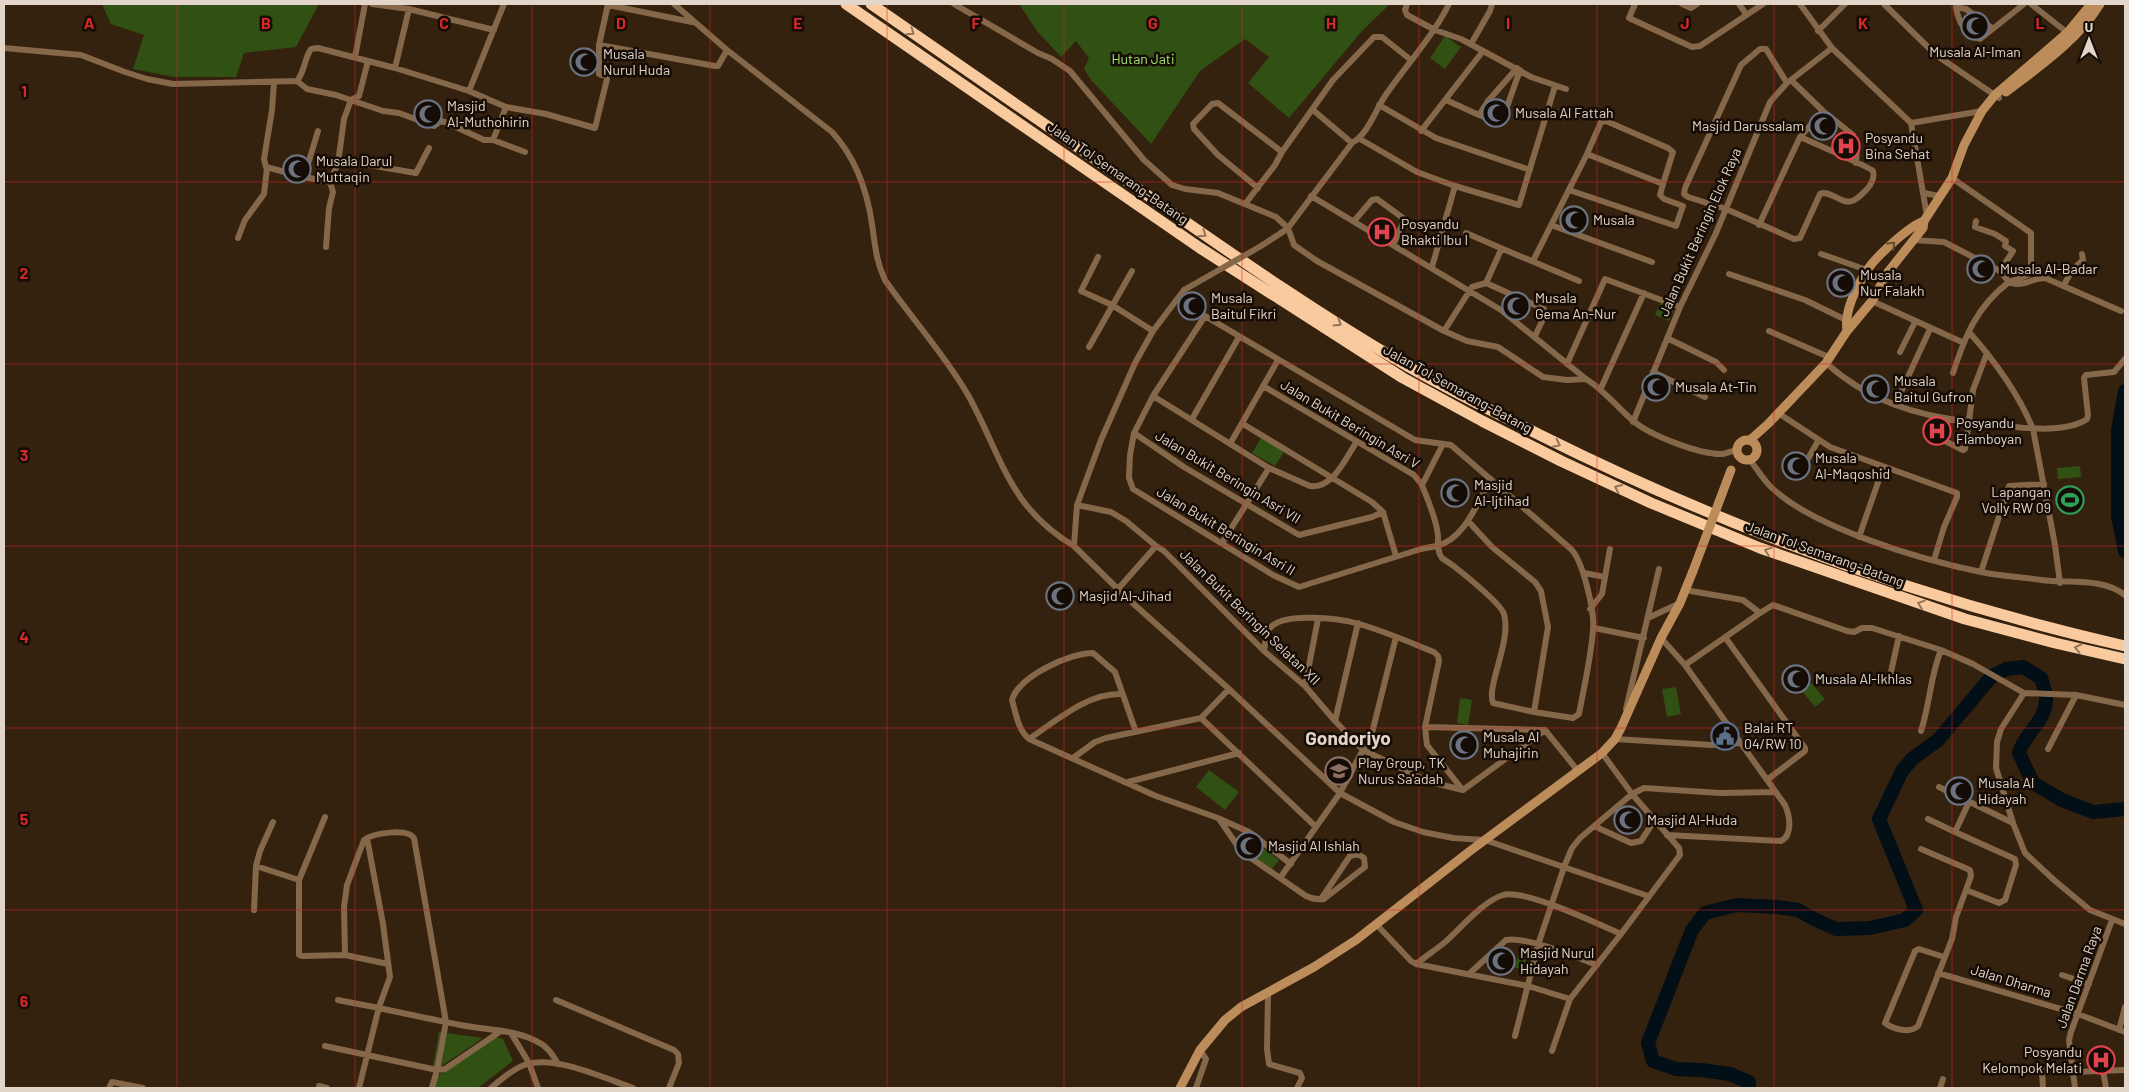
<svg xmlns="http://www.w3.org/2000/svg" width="2129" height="1092" viewBox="0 0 2129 1092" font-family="Barlow,sans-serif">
	<rect width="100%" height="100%" fill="#34210e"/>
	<path fill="#305113" d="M102 4H319L296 47 244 53 236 77H174L133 69 144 35 111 24Z
		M1019 4H1390L1361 32 1289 118 1248 83 1269 57 1245 39 1200 71 1151 144 1091 80 1084 69 1089 58 1076 41 1061 57 1037 31Z
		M1445 36 1461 47 1445 69 1430 58Z
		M1660 303 1674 310 1669 321 1655 315Z
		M1261 438 1284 452 1275 466 1252 453Z
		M2080 466 2081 477 2058 479 2057 468Z
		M2075 488 2077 511 2065 512 2063 490Z
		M1811 683 1825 699 1815 707 1802 691Z
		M1676 687 1681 714 1667 717 1662 689Z
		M1460 698 1472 700 1468 725 1457 723Z
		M1209 770 1239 792 1225 810 1196 787Z
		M1263 848 1279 860 1271 870 1255 858Z
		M1521 950 1529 954 1522 970 1514 967Z
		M439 1032 483 1038 440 1067 433 1066Z
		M496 1037 503 1039 513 1061 478 1088H429L430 1081Z"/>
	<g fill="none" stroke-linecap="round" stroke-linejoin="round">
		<path stroke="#020f16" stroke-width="14" d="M2125 391 2118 430V516L2125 551
			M1749 1088V1082L1730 1074 1701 1070 1676 1069 1653 1061 1648 1043 1692 930 1705 913 1737 905 1777 907 1798 910 1814 919 1836 929 1870 928 1905 920 1916 910 1879 819 1902 771 1912 759 1938 740 1992 676 2006 669 2023 667 2041 678C2043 685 2047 694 2046 701 2045 722 2024 734 2019 753L2033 783 2062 800 2093 812 2125 809"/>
		<path stroke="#856749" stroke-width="6" d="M372 4 409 9 494 30
			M674 4 727 50 832 132C855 157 867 190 872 224 875 244 876 262 885 280 912 319 945 355 968 395 1002 456 1008 507 1074 546
			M954 4 1038 53 1052 59 1070 71 1144 160 1172 185 1185 189 1218 193 1276 217 1288 228 1294 245 1317 261 1444 331 1467 341 1498 347 1543 377 1567 380 1586 379
			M1407 4 1405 10 1407 15 1435 30 1461 39 1531 77 1566 89
			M1635 4 1629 18 1692 47 1700 46 1763 4
			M1682 4 1691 8 1697 4
			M1739 4 1746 14
			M1800 4 1832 48 1911 123 1927 216
			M1884 4 1936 55 1999 98
			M2031 4 2069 34
			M608 5 692 22
			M1992 28 1966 9 1956 7C1958 21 1965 34 1980 39L2024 4
			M1818 31 1845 4
			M1471 44 1490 11 1492 4
			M599 45 715 66H718L727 50
			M4 48 81 55 125 72 147 79 173 84 297 81
			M355 57 365 4
			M395 68 409 9
			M1791 80 1823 111 1853 135 1857 145 1856 163
			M297 81C305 71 304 59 311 49L318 48 395 68 469 91 506 107 546 114 595 128 607 79 606 76 599 74V45L608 4
			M297 81 307 89 336 95 383 111 399 113 434 126 441 121 445 122 484 140H493L506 107
			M274 82 272 110 264 159 266 167 304 177 318 131
			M1787 83 1766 49H1760L1741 65 1685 188 1684 194 1688 197 1726 209 1794 239 1800 238 1820 194C1830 189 1841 205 1852 201 1858 199 1863 193 1867 189 1871 185 1875 177 1873 171 1871 168 1809 141 1800 137
			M469 91 504 4
			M1446 100 1479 115 1488 101 1517 68
			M1379 105 1436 138 1530 170
			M1313 110 1352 143
			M1479 115 1495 121H1502L1520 70
			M1911 123 1982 111
			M1421 131 1483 51
			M1360 139 1417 172 1455 186 1519 205 1555 86
			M493 140 525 152
			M338 163 363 164 416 173 429 148
			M304 177 330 182
			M1952 178 2031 233V270L2028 275 2009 282
			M1258 188 1218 155 1194 129 1193 124 1212 104 1218 103 1282 152
			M1569 190 1676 226 1683 206 1664 199 1660 195 1663 184 1587 154
			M1924 193 1939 196
			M1311 196 1501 310 1586 379C1604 390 1616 406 1632 420 1649 435 1698 454 1721 454 1726 454 1731 451 1736 450
			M1245 204 1275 165 1282 152 1333 80 1374 37H1382L1411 60
			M1354 221 1372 200 1377 199 1403 218V223L1393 245
			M1976 221 1975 227 1995 234 2006 241 2005 246 2013 251 2000 271
			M1551 225 1652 262
			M1759 225 1800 137 1823 111
			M1281 233 1288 228 1352 143C1368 134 1375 111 1385 96 1406 65 1432 38 1449 4
			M1466 233 1503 249
			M238 238 245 220 264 194 267 168
			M1913 240 1944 242 2000 271 2009 282C1977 306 1965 336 1953 373
			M326 247 329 208 333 192 330 182 338 163 344 119 351 100 359 96 368 61
			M1821 254 1867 270
			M1098 257 1081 291 1112 305 1153 331
			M1533 261 1587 154 1601 122 1606 121 1668 148 1673 152 1663 184
			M1432 267 1455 186
			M1729 274 1805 300 1846 320
			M2009 282C2022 288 2032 278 2045 278L2121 311
			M1486 283 1544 309 1545 315 1535 336
			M2064 285 2072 270 2083 260 2082 254
			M1184 290 1153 331 1135 363 1101 440 1077 505 1074 546 1127 598 1229 689 1340 793 1394 822 1423 832 1453 838 1485 840 1648 896
			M1872 301 1964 343
			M1444 331 1472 287 1486 283 1500 252 1503 249 1579 281
			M1769 331 1831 358
			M1969 332C1993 359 2019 395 2033 429L2055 545 2060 583
			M1667 338 1716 362 1724 370
			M1089 347 1132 271
			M1900 352 1915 322
			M1826 363C1866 399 1917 417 1969 421L1973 390 1987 353
			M1567 364 1605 279 1680 307
			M1653 372 1705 397
			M1263 386 1414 475 1422 485
			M1601 388 1644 293
			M1153 396 1269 468 1310 486C1333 489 1345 459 1356 443
			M1895 405 1930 329
			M1778 413 1830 447 1957 493V497L1944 527 1934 560
			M1192 419 1239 337
			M1948 419 1943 440 1963 450 1965 449 1969 421C2000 425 2061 437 2087 419L2088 415 2084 378 2086 375 2114 372 2125 359
			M1633 422 1680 307 1716 233 1770 102 1787 83 1832 48
			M1243 424 1372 502 1383 512
			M1134 433 1184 467 1299 535 1372 517 1383 512 1396 556
			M1230 444 1278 360
			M1443 444 1422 485C1428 501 1437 520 1438 536 1438 544 1437 552 1442 558 1446 561 1451 564 1455 567 1465 575 1501 604 1504 614 1512 640 1486 687 1493 703L1534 712 1548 627 1541 591 1535 582 1492 547 1468 521
			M1750 460C1757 469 1763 479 1771 487 1813 528 1922 560 1981 572 2000 576 2021 577 2041 580 2069 584 2101 577 2125 595
			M1800 473 1818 441
			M1491 479C1477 502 1466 538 1437 546 1431 547 1426 548 1421 549L1299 587 1273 575 1133 489 1129 478 1130 455 1134 433 1153 396 1205 316 1415 440 1451 445 1571 549C1583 561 1595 612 1593 630 1591 658 1584 687 1579 714L1573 718 1534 712
			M1077 505 1111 512 1126 521 1156 546
			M1859 537 1883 468
			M1222 543 1269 468
			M1981 572 2009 486 2044 484
			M1584 573 1605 577
			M1118 589 1156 546 1164 551 1264 651 1305 686 1335 721 1363 750 1430 782 1463 790 1545 730
			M1685 590 1743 600 1760 613 1773 605 1847 631 1854 632 1862 628H1872L1941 650 1973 664 2024 693 2076 695 2125 705
			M1590 609 1602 594 1610 549
			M1648 618 1680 603
			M1594 628 1644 638
			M1725 637 1805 748V751L1767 780
			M1661 638 1685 665 1785 805C1790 816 1793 835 1781 841L1667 835
			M1264 651C1265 644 1266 633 1270 628 1283 612 1339 618 1359 624 1384 631 1409 642 1434 652L1438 656 1439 661 1425 727 1427 745 1462 789
			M1685 665 1760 613
			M1891 672 1899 636
			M1305 686 1318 619
			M2024 693 2001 729 1997 742 1996 768 2013 823 2025 853 2054 880 2090 910 2125 924
			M1626 709 1659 569
			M1201 718 1315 826
			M1335 721 1358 623
			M1425 727 1545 730
			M1545 730 1578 771
			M1921 731C1930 704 1930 677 1941 650
			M1136 732 1115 672 1093 653C1070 653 1019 676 1012 700 1016 714 1018 730 1029 739L1156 796 1218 818 1249 832 1291 864
			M1029 739C1056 721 1087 693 1121 694
			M1615 739 1711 745 1740 743
			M2048 749 2076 695
			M1073 758 1095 742 1106 738 1201 718 1229 689
			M1128 782 1239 753
			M1939 787 2013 823
			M325 817 299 880V955L302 956 345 955 388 964
			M1219 819 1237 845 1248 856 1306 896C1312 899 1316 900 1324 899L1365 867 1364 858 1358 854 1350 856 1321 899
			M1928 819 1955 832 1969 802
			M1594 826 1631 843 1641 841 1654 821
			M1921 849 1970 870 1971 876 1966 890 1999 903 2005 900 2016 865 2015 859 1955 832
			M256 866 299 880
			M1280 878 1340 793 1372 733 1396 637
			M254 910 256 866 260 851 273 822
			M1376 924 1411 961 1416 964 1528 986 1570 999
			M345 955 344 907 347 885 364 840C373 833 407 828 414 838L446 1022 437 1070 445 1069 501 1031
			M1944 957 1919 949 1915 951 1885 1023C1893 1029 1910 1034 1918 1026L1952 939 1956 917 1966 890
			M1416 964C1425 957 1435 950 1444 943 1460 929 1483 901 1503 895 1525 889 1598 924 1621 934
			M1470 973 1506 940C1526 936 1576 957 1597 965
			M1938 973 2078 1014 2125 1032
			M2062 975 2089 984
			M1268 993 1267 1049 1269 1064 1300 1073 1302 1078 1297 1088
			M338 1000C381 1008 424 1018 466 1026 489 1030 513 1030 534 1040 546 1045 552 1053 558 1064
			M556 1000 674 1050 678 1054 679 1063 669 1088
			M2119 1030 2125 1007
			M511 1033 529 1063 538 1088
			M1515 1036 1538 945 1564 867 1572 848 1580 838 1632 794 1644 788 1720 793 1775 792
			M325 1046 437 1070 432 1088
			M1552 1051 1570 999 1621 934 1680 855 1679 848 1632 794 1602 753
			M2103 1070 2106 1088
			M319 1086 327 1088
			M109 1088 112 1082 143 1088
			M359 1088 379 1007 390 977 383 924 367 838
			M491 1088C500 1080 514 1068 527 1064 557 1056 604 1078 633 1088
			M1196 1088 1206 1059 1200 1050
			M1940 1088 1943 1079
			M2043 1088 2042 1071 2050 1068 2073 1072 2125 1070
			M2075 1088 2069 1040 2071 1032 2112 920"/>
		<path stroke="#bc8c5b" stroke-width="9" d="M2006 92C2040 66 2077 41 2100 4
			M1847 331C1844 312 1856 288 1866 272 1874 258 1909 226 1924 221
			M1737 450a10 10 0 1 1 20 0a10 10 0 1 1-20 0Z
			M1750 440 1768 424 1826 363 1847 331 1872 301 1888 272 1923 228 1924 221 1952 178 1964 145 1982 111 1995 95 2067 33 2091 4
			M1180 1088 1200 1050 1225 1020 1241 1007 1314 967 1356 940 1470 851 1602 753 1615 739 1621 728 1661 638 1680 603 1693 571"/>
		<path stroke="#f8ca9e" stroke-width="11" d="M846 4 1200 248 1403 378 1482 421 1561 461 1651 503 1760 548 1965 619 2055 643 2125 659
			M871 4C963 67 1055 131 1147 195 1232 254 1319 315 1409 367 1453 392 1498 414 1542 436 1729 529 1922 600 2125 646"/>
		<path stroke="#856749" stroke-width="6" d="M1184 290 1261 246 1281 233"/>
		<path stroke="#bc8c5b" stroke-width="9" d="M1693 571 1731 470"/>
	</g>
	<defs><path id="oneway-chevron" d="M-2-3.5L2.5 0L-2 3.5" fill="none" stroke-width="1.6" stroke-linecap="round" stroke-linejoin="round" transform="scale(1.25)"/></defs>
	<g stroke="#927459">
		<use href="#oneway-chevron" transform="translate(911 32) rotate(35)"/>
		<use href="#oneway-chevron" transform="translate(1203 234) rotate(34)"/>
		<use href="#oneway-chevron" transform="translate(1338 323) rotate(32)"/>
		<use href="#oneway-chevron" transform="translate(1557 444) rotate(26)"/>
		<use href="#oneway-chevron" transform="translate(1618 488) rotate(-155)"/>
		<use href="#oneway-chevron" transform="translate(1768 551) rotate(-161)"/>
		<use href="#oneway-chevron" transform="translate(1921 604) rotate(-161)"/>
		<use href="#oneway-chevron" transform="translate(2078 648) rotate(-168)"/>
	</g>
	<use stroke="#684c30" href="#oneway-chevron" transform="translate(1892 245) rotate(-44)"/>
	<path fill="none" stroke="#d62828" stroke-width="1" stroke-opacity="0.55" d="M177 4V1088M355 4V1088M532 4V1088M710 4V1088M887 4V1088M1064 4V1088M1242 4V1088M1419 4V1088M1597 4V1088M1774 4V1088M1952 4V1088M4 182H2125M4 364H2125M4 546H2125M4 728H2125M4 910H2125"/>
	<defs>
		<g id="mosque-ring" transform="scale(1.4375)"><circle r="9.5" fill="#150c05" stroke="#6b7280" stroke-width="1.5"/><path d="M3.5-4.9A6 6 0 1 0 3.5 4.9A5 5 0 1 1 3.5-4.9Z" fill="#6b7280"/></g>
		<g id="hospital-ring" transform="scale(1.4375)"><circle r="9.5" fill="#150c05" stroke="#e0444e" stroke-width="1.5"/><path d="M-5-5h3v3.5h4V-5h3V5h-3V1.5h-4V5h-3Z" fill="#e0444e"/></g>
		<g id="stadium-ring" transform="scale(1.4375)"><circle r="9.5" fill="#150c05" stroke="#2e9e5b" stroke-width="1.5"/><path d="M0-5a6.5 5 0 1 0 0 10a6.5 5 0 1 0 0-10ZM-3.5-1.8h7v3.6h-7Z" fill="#2e9e5b"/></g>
		<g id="civic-ring" transform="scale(1.4375)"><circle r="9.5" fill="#150c05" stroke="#5c6f8a" stroke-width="1.5"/><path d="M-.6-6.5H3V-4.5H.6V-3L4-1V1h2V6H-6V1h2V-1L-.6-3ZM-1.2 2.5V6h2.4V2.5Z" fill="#5c6f8a"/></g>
		<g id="school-ring" transform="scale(1.4375)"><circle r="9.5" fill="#150c05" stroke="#8d6e63" stroke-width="1.5"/><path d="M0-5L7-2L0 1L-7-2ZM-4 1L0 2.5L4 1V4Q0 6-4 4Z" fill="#8d6e63"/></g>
	</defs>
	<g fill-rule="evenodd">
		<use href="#mosque-ring" x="1975" y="26"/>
		<use href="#mosque-ring" x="584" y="62"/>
		<use href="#mosque-ring" x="1496" y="113"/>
		<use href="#mosque-ring" x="428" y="114"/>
		<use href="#mosque-ring" x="1823" y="126"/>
		<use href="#hospital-ring" x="1846" y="146"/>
		<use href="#mosque-ring" x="297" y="169"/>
		<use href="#mosque-ring" x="1574" y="220"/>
		<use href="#hospital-ring" x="1382" y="232"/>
		<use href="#mosque-ring" x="1981" y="269"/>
		<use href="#mosque-ring" x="1841" y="283"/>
		<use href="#mosque-ring" x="1192" y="306"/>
		<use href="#mosque-ring" x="1516" y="306"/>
		<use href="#mosque-ring" x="1656" y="387"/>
		<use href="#mosque-ring" x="1875" y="389"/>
		<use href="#hospital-ring" x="1937" y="431"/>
		<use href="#mosque-ring" x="1796" y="466"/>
		<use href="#mosque-ring" x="1455" y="493"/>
		<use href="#stadium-ring" x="2070" y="500"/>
		<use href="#mosque-ring" x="1060" y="596"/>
		<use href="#mosque-ring" x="1796" y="679"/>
		<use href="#civic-ring" x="1725" y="736"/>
		<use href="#mosque-ring" x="1464" y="745"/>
		<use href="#school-ring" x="1339" y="771"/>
		<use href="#mosque-ring" x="1959" y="791"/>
		<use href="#mosque-ring" x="1628" y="820"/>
		<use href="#mosque-ring" x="1249" y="846"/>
		<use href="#mosque-ring" x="1501" y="961"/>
		<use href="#hospital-ring" x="2101" y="1060"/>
	</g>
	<g text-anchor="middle" stroke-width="5" stroke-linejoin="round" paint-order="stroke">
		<g font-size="14" fill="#e2d5ca" stroke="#150c05" text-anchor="start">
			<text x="1975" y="57" text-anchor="middle">Musala Al-Iman</text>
			<text x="603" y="59">Musala<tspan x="603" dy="16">Nurul Huda</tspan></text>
			<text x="447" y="111">Masjid<tspan x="447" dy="16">Al-Muthohirin</tspan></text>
			<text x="1515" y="118">Musala Al Fattah</text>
			<text x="1804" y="131" text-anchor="end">Masjid Darussalam</text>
			<text x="1865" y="143">Posyandu<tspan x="1865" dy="16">Bina Sehat</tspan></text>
			<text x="316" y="166">Musala Darul<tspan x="316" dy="16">Muttaqin</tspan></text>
			<text x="1593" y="225">Musala</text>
			<text x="1401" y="229">Posyandu<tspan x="1401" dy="16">Bhakti Ibu I</tspan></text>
			<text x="2000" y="274">Musala Al-Badar</text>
			<text x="1860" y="280">Musala<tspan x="1860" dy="16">Nur Falakh</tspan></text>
			<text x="1211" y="303">Musala<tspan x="1211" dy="16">Baitul Fikri</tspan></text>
			<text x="1535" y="303">Musala<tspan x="1535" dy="16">Gema An-Nur</tspan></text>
			<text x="1894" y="386">Musala<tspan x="1894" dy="16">Baitul Gufron</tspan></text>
			<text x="1675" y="392">Musala At-Tin</text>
			<text x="1956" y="428">Posyandu<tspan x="1956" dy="16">Flamboyan</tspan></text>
			<text x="1815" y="463">Musala<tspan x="1815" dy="16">Al-Maqoshid</tspan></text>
			<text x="1474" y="490">Masjid<tspan x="1474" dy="16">Al-Ijtihad</tspan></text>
			<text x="2051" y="497" text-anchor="end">Lapangan<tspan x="2051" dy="16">Volly RW 09</tspan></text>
			<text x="1079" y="601">Masjid Al-Jihad</text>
			<text x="1815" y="684">Musala Al-Ikhlas</text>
			<text x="1744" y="733">Balai RT<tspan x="1744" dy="16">04/RW 10</tspan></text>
			<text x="1483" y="742">Musala Al<tspan x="1483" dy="16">Muhajirin</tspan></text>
			<text x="1358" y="768">Play Group, TK<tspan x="1358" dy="16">Nurus Sa'adah</tspan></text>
			<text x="1978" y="788">Musala Al<tspan x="1978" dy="16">Hidayah</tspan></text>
			<text x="1647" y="825">Masjid Al-Huda</text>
			<text x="1268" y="851">Masjid Al Ishlah</text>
			<text x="1520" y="958">Masjid Nurul<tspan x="1520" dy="16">Hidayah</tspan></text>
			<text x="2082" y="1057" text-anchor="end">Posyandu<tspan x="2082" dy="16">Kelompok Melati</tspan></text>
		</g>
		<g font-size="14" fill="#a4e472" stroke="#150c05">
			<text x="1143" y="64">Hutan Jati</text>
		</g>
		<g font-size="14" fill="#e2d5ca" stroke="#150c05">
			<text transform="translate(1118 173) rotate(35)" y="5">Jalan Tol Semarang–Batang</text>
			<text transform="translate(1700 232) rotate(-66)" y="5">Jalan Bukit Beringin Elok Raya</text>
			<text transform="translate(1458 389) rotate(29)" y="5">Jalan Tol Semarang–Batang</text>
			<text transform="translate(1350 424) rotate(31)" y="5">Jalan Bukit Beringin Asri V</text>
			<text transform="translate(1228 477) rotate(31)" y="5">Jalan Bukit Beringin Asri VII</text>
			<text transform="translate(1226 531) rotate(31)" y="5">Jalan Bukit Beringin Asri II</text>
			<text transform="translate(1825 554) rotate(20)" y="5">Jalan Tol Semarang–Batang</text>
			<text transform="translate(1250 617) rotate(44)" y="5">Jalan Bukit Beringin Selatan XII</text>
			<text transform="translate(2079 977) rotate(-70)" y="5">Jalan Darma Raya</text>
			<text transform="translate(2011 981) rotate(17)" y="5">Jalan Dharma</text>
		</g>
		<g font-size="19" font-weight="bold" fill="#e2d5ca" stroke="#150c05">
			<text x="1348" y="745">Gondoriyo</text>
		</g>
	</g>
	<g font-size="16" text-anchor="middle" font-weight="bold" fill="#d62828" stroke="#150c05" stroke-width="5" stroke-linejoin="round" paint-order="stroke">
		<text x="89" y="29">A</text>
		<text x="266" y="29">B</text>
		<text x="444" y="29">C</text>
		<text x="621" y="29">D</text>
		<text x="798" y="29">E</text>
		<text x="976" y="29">F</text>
		<text x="1153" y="29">G</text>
		<text x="1331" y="29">H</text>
		<text x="1508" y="29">I</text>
		<text x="1685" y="29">J</text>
		<text x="1863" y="29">K</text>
		<text x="2040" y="29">L</text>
		<text x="24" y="97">1</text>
		<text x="24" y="279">2</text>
		<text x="24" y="461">3</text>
		<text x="24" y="643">4</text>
		<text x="24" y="825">5</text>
		<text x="24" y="1007">6</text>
	</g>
	<rect width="2129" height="1092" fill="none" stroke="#e2d5ca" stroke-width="10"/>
	<g transform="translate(2089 40)" stroke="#150c05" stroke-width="4" paint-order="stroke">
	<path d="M0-4L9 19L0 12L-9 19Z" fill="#e2d5ca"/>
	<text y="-8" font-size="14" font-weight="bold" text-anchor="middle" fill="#e2d5ca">U</text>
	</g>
</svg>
